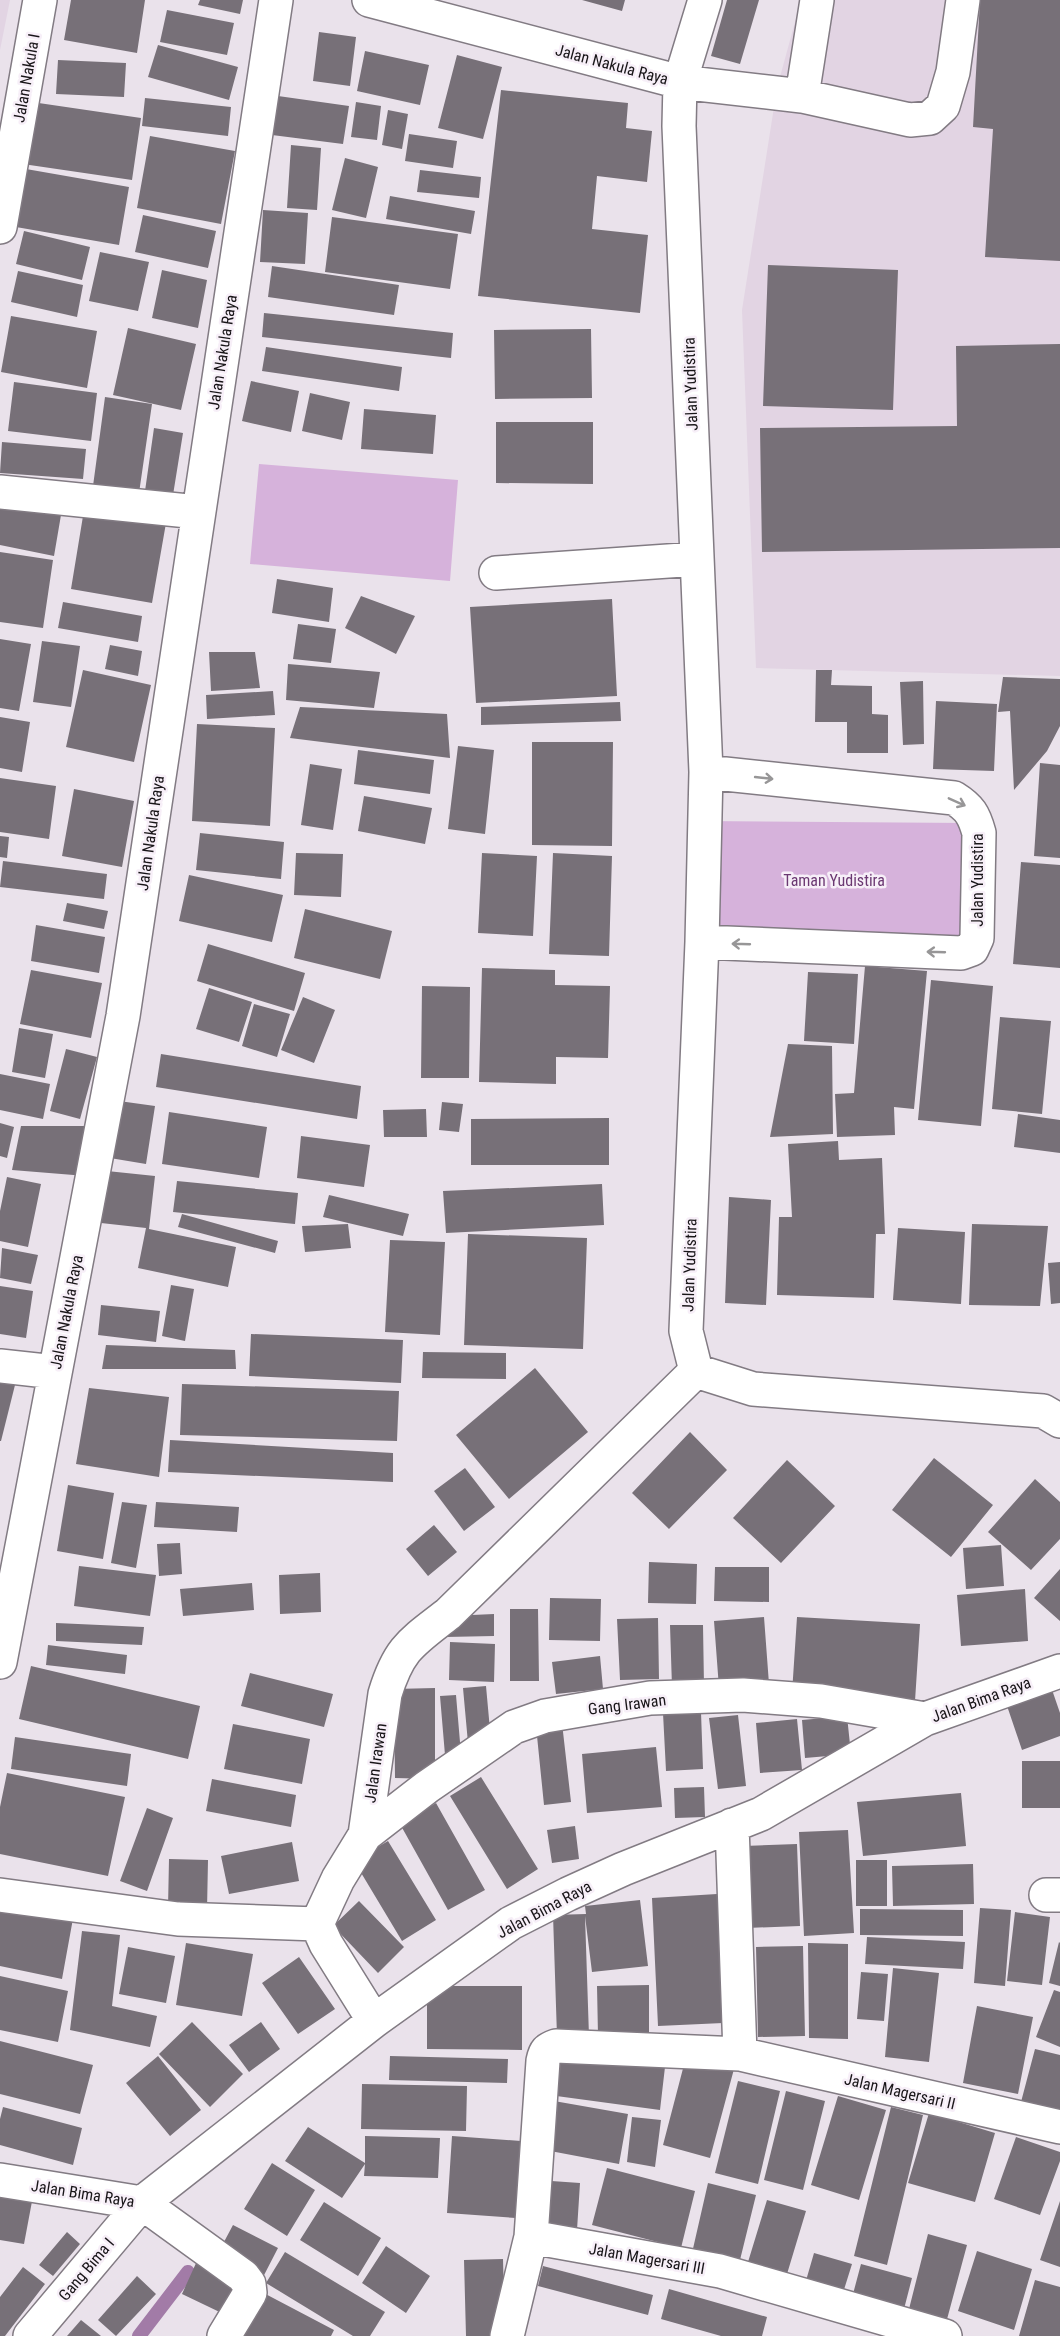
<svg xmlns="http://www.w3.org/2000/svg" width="1060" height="2336" viewBox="0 0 1060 2336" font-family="'Roboto Condensed',sans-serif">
	<rect width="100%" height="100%" fill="#eae2eb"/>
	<path fill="#e2d4e3" d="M0 0H10L0 50Z
		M801 0H1060V676L756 668 742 310 777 88Z"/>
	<path fill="#d6b2db" d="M259 464 458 480 450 581 250 564Z
		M700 821 968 823V939L700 937Z"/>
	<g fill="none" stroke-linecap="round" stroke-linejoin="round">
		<path stroke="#a27ba7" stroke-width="14" d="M139 2336 188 2272"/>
	</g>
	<path fill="#777078" d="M71 0H145L137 53 64 40Z
		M200 0H243L240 14 198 5Z
		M582 0H625L622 11Z
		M727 0H759L740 64 711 56Z
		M980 0H1060V261L985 257 993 129 973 127Z
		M167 10 234 23 227 55 160 42Z
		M319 32 356 37 350 86 313 81Z
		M158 45 238 67 229 100 148 77Z
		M365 51 429 65 420 105 357 91Z
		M457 55 502 67 483 139 438 128Z
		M58 60 126 63 124 97 56 94Z
		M501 90 628 103 626 128 652 131 647 182 597 176 592 229 648 235 640 313 478 296Z
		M278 96 349 106 343 144 272 135Z
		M145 98 231 107 228 136 142 126Z
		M25 101 141 118 132 180 16 163Z
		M356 102 381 106 377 140 351 137Z
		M388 110 408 114 402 149 382 145Z
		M409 134 457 141 453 168 405 161Z
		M150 136 235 151 221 224 137 208Z
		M291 145 321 148 317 210 287 208Z
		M345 158 378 167 366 218 332 210Z
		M26 169 129 187 119 245 16 227Z
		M420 170 481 177 479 198 417 192Z
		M390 196 475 211 471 234 386 219Z
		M263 210 308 213 305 264 260 262Z
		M143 215 216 231 208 268 135 252Z
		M332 217 458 234 450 289 325 272Z
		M24 231 90 247 82 280 16 264Z
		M100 252 149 262 138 311 89 301Z
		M768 265 898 270 893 410 763 406Z
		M272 266 399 285 394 315 268 297Z
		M162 270 207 280 198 328 152 318Z
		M18 271 83 285 77 317 11 302Z
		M264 313 453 333 451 358 262 337Z
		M11 316 97 331 87 388 1 372Z
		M128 328 196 344 181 410 113 395Z
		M591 329 592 398 495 399 494 330Z
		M1060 344V548L762 552 760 428 957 426 956 346Z
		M266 347 402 367 399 391 262 371Z
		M251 381 299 391 291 432 242 421Z
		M14 382 97 393 91 441 8 431Z
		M310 393 350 402 342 440 302 431Z
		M105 397 152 404 139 493 93 486Z
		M364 409 436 415 433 454 361 449Z
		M496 422H593V484L496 483Z
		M154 428 183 433 173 495 145 491Z
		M2 442 86 449 83 479 0 473Z
		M0 504 61 515 54 556 0 545Z
		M84 510 166 523 152 603 71 589Z
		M0 552 53 560 43 628 0 622Z
		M277 579 333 588 329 622 272 613Z
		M361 596 415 616 396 654 345 628Z
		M612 599 617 696 476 703 470 607Z
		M63 602 142 616 138 642 58 628Z
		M298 624 336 629 331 663 293 659Z
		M0 639 31 644 19 711 0 708Z
		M42 641 80 646 71 707 33 702Z
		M110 645 142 651 138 676 105 669Z
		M209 652H255L260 688 211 691Z
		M288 664 380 672 374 708 286 700Z
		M83 670 151 685 134 762 66 747Z
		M816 670H832L831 685 872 686V714L888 715V753H847V722H815Z
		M1003 677 1060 679V726L1047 751 1014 790 1010 711 998 712Z
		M923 681 924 744 903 745 900 682Z
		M273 691 275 715 207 719 206 695Z
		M936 701 997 704 994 771 933 769Z
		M620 702 621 721 481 725V707Z
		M300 707 447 714 450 758 290 738Z
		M0 717 30 722 22 772 0 768Z
		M197 724 275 728 270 826 192 821Z
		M532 742H613L612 846 532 845Z
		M458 746 494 750 485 834 448 829Z
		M358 750 434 760 430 794 354 784Z
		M1040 763 1060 765V858L1034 856Z
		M310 764 342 769 333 830 301 825Z
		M0 778 56 786 49 839 0 832Z
		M74 789 134 801 122 867 62 856Z
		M364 796 432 808 425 844 358 831Z
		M200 833 284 842 281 879 196 870Z
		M0 836 9 837 7 858 0 857Z
		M296 853 343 854 341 897 294 895Z
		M482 853 537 856 533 936 478 933Z
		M553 853 612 856 609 956 549 954Z
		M3 861 107 874 104 899 0 887Z
		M1021 862 1060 865V968L1013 964Z
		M189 875 283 895 272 942 179 921Z
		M67 903 108 911 104 929 63 921Z
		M305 909 392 931 380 979 294 958Z
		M36 925 105 937 99 973 31 961Z
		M208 944 305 973 294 1011 197 981Z
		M865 966 927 971 914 1109 894 1107 895 1135 837 1137 835 1094 854 1093Z
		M482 968 555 970V985L610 986 608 1058 556 1057V1084L479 1082Z
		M31 970 102 983 91 1038 20 1024Z
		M808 972 858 974 854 1044 804 1041Z
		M931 980 993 986 981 1126 918 1120Z
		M422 986 470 987 469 1078H421Z
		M209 988 252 1002 239 1042 196 1029Z
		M303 997 335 1010 314 1063 281 1050Z
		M254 1004 290 1014 277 1057 242 1046Z
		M1000 1017 1051 1021 1042 1114 992 1109Z
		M19 1028 53 1034 45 1078 12 1072Z
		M788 1044 832 1046 833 1134 770 1137Z
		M66 1049 97 1057 80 1119 50 1111Z
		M161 1054 361 1086 357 1119 156 1087Z
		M0 1074 50 1084 43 1119 0 1110Z
		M119 1101 155 1106 146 1164 110 1158Z
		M442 1102 463 1104 459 1132 439 1130Z
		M426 1109 427 1137H384L383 1110Z
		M169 1112 267 1127 259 1178 162 1164Z
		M1018 1114 1060 1120V1153L1014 1147Z
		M609 1118V1165H471V1119Z
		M0 1123 14 1127 7 1158 0 1156Z
		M21 1126H98L86 1176 12 1170Z
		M301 1136 370 1145 364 1187 297 1178Z
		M838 1141 839 1160 882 1158 885 1234H876L874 1298 777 1295 779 1217H792L788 1144Z
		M107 1171 155 1176 149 1229 236 1247 228 1287 138 1268 146 1228 101 1223Z
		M7 1177 41 1184 28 1247 0 1241V1211Z
		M177 1181 298 1193 295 1224 173 1212Z
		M602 1184 604 1225 446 1233 443 1191Z
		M329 1195 409 1214 403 1236 323 1217Z
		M729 1197 771 1200 766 1305 725 1303Z
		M182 1214 278 1241 275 1253 178 1227Z
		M348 1224 351 1248 305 1252 302 1226Z
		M972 1224 1048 1226 1040 1306 969 1305Z
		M898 1228 965 1232 961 1304 893 1300Z
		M468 1234 587 1238 583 1349 464 1345Z
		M390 1240 445 1242 440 1335 385 1332Z
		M2 1248 38 1255 31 1284 0 1278Z
		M1060 1262V1303L1051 1304 1048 1263Z
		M171 1285 194 1289 185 1341 162 1336Z
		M0 1286 33 1291 26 1338 0 1334Z
		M101 1305 160 1311 156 1342 98 1335Z
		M251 1334 403 1340 401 1383 249 1376Z
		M106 1345 235 1350 236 1369H102Z
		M423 1352 506 1353V1379L422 1378Z
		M535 1368 588 1432 509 1499 456 1435Z
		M0 1377 16 1381 1 1441H0Z
		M182 1384 399 1391 397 1441 180 1435Z
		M89 1388 169 1397 159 1477 76 1464Z
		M690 1432 727 1470 669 1529 632 1493Z
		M170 1440 393 1453V1482L168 1472Z
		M934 1458 993 1505 951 1557 892 1510Z
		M787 1460 835 1506 781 1563 733 1518Z
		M465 1468 495 1507 464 1531 434 1491Z
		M1035 1479 1060 1502V1539L1031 1570 988 1532Z
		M68 1485 114 1493 103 1559 57 1551Z
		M122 1502 147 1505 136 1568 111 1563Z
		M156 1502 239 1507 237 1532 154 1527Z
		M434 1525 457 1552 428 1576 406 1549Z
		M180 1543 182 1574 159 1576 157 1544Z
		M1001 1545 1004 1586 966 1589 963 1548Z
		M649 1562 697 1564 696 1604 648 1603Z
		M79 1566 156 1575 150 1616 74 1606Z
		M715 1567H769V1602L714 1601Z
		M1060 1569V1621L1034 1598Z
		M320 1573 321 1612 280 1614 279 1575Z
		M252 1583 254 1610 183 1616 180 1589Z
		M1025 1589 1028 1641 961 1646 957 1595Z
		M550 1598 601 1599 600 1641 549 1640Z
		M510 1609H538L539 1681H510Z
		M494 1614V1636L445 1637 450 1616Z
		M764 1617 769 1684 719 1688 714 1621Z
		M797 1617 920 1624 915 1701 792 1693Z
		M658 1618 659 1679 620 1680 617 1619Z
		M56 1623 144 1627 142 1645 56 1641Z
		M670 1625H703L704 1686 672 1687Z
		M450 1642 495 1644 494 1682 449 1680Z
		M48 1645 127 1655 125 1674 46 1665Z
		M600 1656 603 1689 556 1694 552 1662Z
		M31 1666 200 1706 188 1759 19 1719Z
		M250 1673 333 1694 324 1727 241 1706Z
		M1049 1681 1060 1713V1736L1022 1750 1004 1697Z
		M486 1686 491 1741 468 1743 463 1688Z
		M435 1688V1779L395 1778 394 1689Z
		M456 1695 461 1754 445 1755 440 1696Z
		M701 1712 703 1769 666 1771 663 1713Z
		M738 1715 746 1786 718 1789 709 1718Z
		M847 1716 851 1754 805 1758 802 1720Z
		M797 1719 802 1770 760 1773 756 1723Z
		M562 1723 571 1802 544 1805 536 1726Z
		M233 1724 310 1739 302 1784 224 1769Z
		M15 1737 131 1754 127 1786 11 1769Z
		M656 1747 662 1807 587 1813 582 1754Z
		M1022 1761H1060V1808H1022Z
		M7 1773 125 1797 108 1876 0 1854V1807Z
		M481 1777 538 1869 507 1889 450 1796Z
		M212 1779 296 1795 291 1827 206 1811Z
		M704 1787 705 1817 675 1818 674 1788Z
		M961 1793 966 1846 863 1856 857 1802Z
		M436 1803 485 1890 448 1910 400 1824Z
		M147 1808 173 1818 147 1891 120 1881Z
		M575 1826 579 1859 552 1863 547 1830Z
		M848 1830 854 1933 804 1936 799 1832Z
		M388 1841 436 1920 402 1941 354 1861Z
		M292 1842 299 1881 229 1894 221 1856Z
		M797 1844 800 1926 747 1928 744 1846Z
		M169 1859 208 1860 207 1910 168 1908Z
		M856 1860H887V1906H856Z
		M973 1864 974 1904 893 1906 892 1866Z
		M717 1894 723 2023 658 2026 652 1898Z
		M0 1898 74 1913 62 1979 0 1966Z
		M640 1900 648 1966 592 1972 585 1916 589 2036H557L553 1915 586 1914 585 1906Z
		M359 1901 404 1947 378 1973 333 1926Z
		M980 1908 1011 1910 1005 1986 974 1983Z
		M860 1909 963 1910V1936L860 1935Z
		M1015 1912 1050 1917 1042 1985 1007 1981Z
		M82 1931 120 1935 112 2006 157 2016 150 2047 70 2030Z
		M867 1937 965 1942 963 1969 865 1964Z
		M1059 1942 1060 1943V1986L1049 1983Z
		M186 1943 253 1954 242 2016 176 2005Z
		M808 1943 848 1944V2039L809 2038Z
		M803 1946 805 2036 758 2037 756 1947Z
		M128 1947 175 1956 166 2003 119 1994Z
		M299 1957 335 2009 298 2034 262 1983Z
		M893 1968 939 1973 929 2062 885 2057Z
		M861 1972 888 1974 884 2021 857 2019Z
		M0 1976 68 1991 58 2042 0 2030Z
		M649 1985V2034L598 2035 597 1986Z
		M427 1986H522V2050L427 2049Z
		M1054 1990 1060 1992V2047L1036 2037Z
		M977 2006 1033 2017 1018 2094 963 2083Z
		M192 2022 243 2074 210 2107 159 2054Z
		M261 2022 280 2049 249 2072 229 2045Z
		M0 2041 93 2065 80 2114 0 2094Z
		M1035 2049 1060 2055V2112L1021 2102Z
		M555 2052 665 2067 660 2110 549 2095Z
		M158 2056 201 2110 170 2136 126 2083Z
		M390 2056 508 2059 507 2083 389 2080Z
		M686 2057 734 2069 710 2158 663 2145Z
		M738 2081 780 2091 758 2184 715 2173Z
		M362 2084 467 2086 466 2131 361 2129Z
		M786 2091 825 2101 803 2190 764 2180Z
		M838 2096 886 2110 859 2200 811 2185Z
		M554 2101 628 2114 619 2164 545 2150Z
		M3 2107 82 2128 73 2165 0 2145V2119Z
		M891 2107 923 2115 887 2265 854 2256Z
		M929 2113 995 2133 975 2202 908 2183Z
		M632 2117 661 2120 655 2167 627 2162Z
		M308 2127 365 2163V2136L440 2138 438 2178 364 2176 365 2164 342 2198 285 2161Z
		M452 2136 521 2141 516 2218 447 2213Z
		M1016 2137 1060 2152V2161L1040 2215 994 2199Z
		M272 2163 315 2190 287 2236 244 2209Z
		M607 2168 695 2191 681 2248 592 2225Z
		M537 2180 580 2183 577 2230 534 2227Z
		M708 2183 756 2195 739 2264 692 2253Z
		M0 2189 33 2196 24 2244 0 2240Z
		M767 2200 806 2211 787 2274 748 2262Z
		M1060 2201V2267L1040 2260Z
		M324 2202 381 2238 358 2276 300 2240Z
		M233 2225 278 2248 262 2279 217 2255Z
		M67 2232 80 2244 53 2276 39 2265Z
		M928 2234 967 2245 946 2323 908 2313Z
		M386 2246 430 2276 406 2313 362 2283Z
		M977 2251 1032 2269 1014 2330 958 2311Z
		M285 2252 385 2312 370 2336H353L266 2283Z
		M814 2253 852 2264 842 2296 805 2284Z
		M503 2259 505 2336H466L464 2260Z
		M197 2261 245 2284 230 2317 182 2294Z
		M861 2264 912 2278 904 2309 853 2294Z
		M543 2266 653 2295 648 2315 538 2286Z
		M23 2267 45 2284 5 2336H0V2297Z
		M137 2276 156 2294 116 2336 98 2320Z
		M1035 2280 1060 2287V2336H1019Z
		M256 2289 334 2330 331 2336H239Z
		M669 2289 767 2317 762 2336H721L661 2319Z
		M81 2320 101 2336H67Z"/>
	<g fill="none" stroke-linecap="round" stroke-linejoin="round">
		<g stroke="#827b83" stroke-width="36">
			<path id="minor" d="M369 0 680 82 802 96 910 120 930 118 943 106 953 72 963 0
				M802 96 817 0
				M0 227 40 0
				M0 492 198 512
				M496 573 697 559
				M702 942 961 953 972 949 977 938 979 833C974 815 970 808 954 798L706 772
				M0 1366 55 1372
				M696 1371 686 1331 702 942 706 772 679 126 680 82 705 0
				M696 1371 753 1389 1043 1411 1060 1421
				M0 1662 123 1016 276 0
				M732 1825 740 2054
				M365 1835 427 1787 514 1727 545 1716 650 1698 743 1695 821 1701 925 1719
				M0 1895 178 1919 317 1924
				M1046 1895H1060
				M317 1924 338 1879 365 1835 385 1694C399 1648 412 1642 448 1614L696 1371
				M317 1924 326 1944 374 2021
				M0 2180 142 2203 374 2021 511 1923 568 1894 623 1869 761 1814 925 1719 1060 1671
				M531 2237 720 2271 945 2336
				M30 2336 142 2203 243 2276 249 2284 250 2293 224 2336
				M507 2336 531 2237 543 2061C545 2051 547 2049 556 2046L740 2054 1060 2127"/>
		</g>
		<use href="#minor" stroke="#fff" stroke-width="33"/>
	</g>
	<defs><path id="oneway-shaft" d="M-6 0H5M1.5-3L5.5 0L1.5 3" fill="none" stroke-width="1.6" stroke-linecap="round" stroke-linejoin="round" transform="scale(1.5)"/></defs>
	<g stroke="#979697">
		<use href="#oneway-shaft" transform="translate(764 778) rotate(6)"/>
		<use href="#oneway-shaft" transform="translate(957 802) rotate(24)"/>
		<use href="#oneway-shaft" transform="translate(741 944) rotate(-178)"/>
		<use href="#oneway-shaft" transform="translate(936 952) rotate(-178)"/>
	</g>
	<g text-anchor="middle" stroke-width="5" stroke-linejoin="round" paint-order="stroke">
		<g font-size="16" fill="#181518" stroke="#f7eff8">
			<text transform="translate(612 64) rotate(15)" y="6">Jalan Nakula Raya</text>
			<text transform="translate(26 78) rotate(-80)" y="6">Jalan Nakula I</text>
			<text transform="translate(222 352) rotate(-81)" y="6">Jalan Nakula Raya</text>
			<text transform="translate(690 384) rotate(-92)" y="6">Jalan Yudistira</text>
			<text transform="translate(150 833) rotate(-82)" y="6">Jalan Nakula Raya</text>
			<text transform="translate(977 880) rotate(-90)" y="6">Jalan Yudistira</text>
			<text transform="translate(689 1265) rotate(-88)" y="6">Jalan Yudistira</text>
			<text transform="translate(66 1312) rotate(-79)" y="6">Jalan Nakula Raya</text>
			<text transform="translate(981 1699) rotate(-20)" y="6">Jalan Bima Raya</text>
			<text transform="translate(627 1704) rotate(-7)" y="6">Gang Irawan</text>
			<text transform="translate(375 1763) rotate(-82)" y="6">Jalan Irawan</text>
			<text transform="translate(544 1909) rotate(-28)" y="6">Jalan Bima Raya</text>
			<text transform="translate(900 2091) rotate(13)" y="6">Jalan Magersari II</text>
			<text transform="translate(83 2193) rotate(9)" y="6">Jalan Bima Raya</text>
			<text transform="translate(647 2258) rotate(10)" y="6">Jalan Magersari III</text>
			<text transform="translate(86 2269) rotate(-50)" y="6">Gang Bima I</text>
		</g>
		<g font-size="16" fill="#6b3872" stroke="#f7eff8">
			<text x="834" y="886">Taman Yudistira</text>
		</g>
	</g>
</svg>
